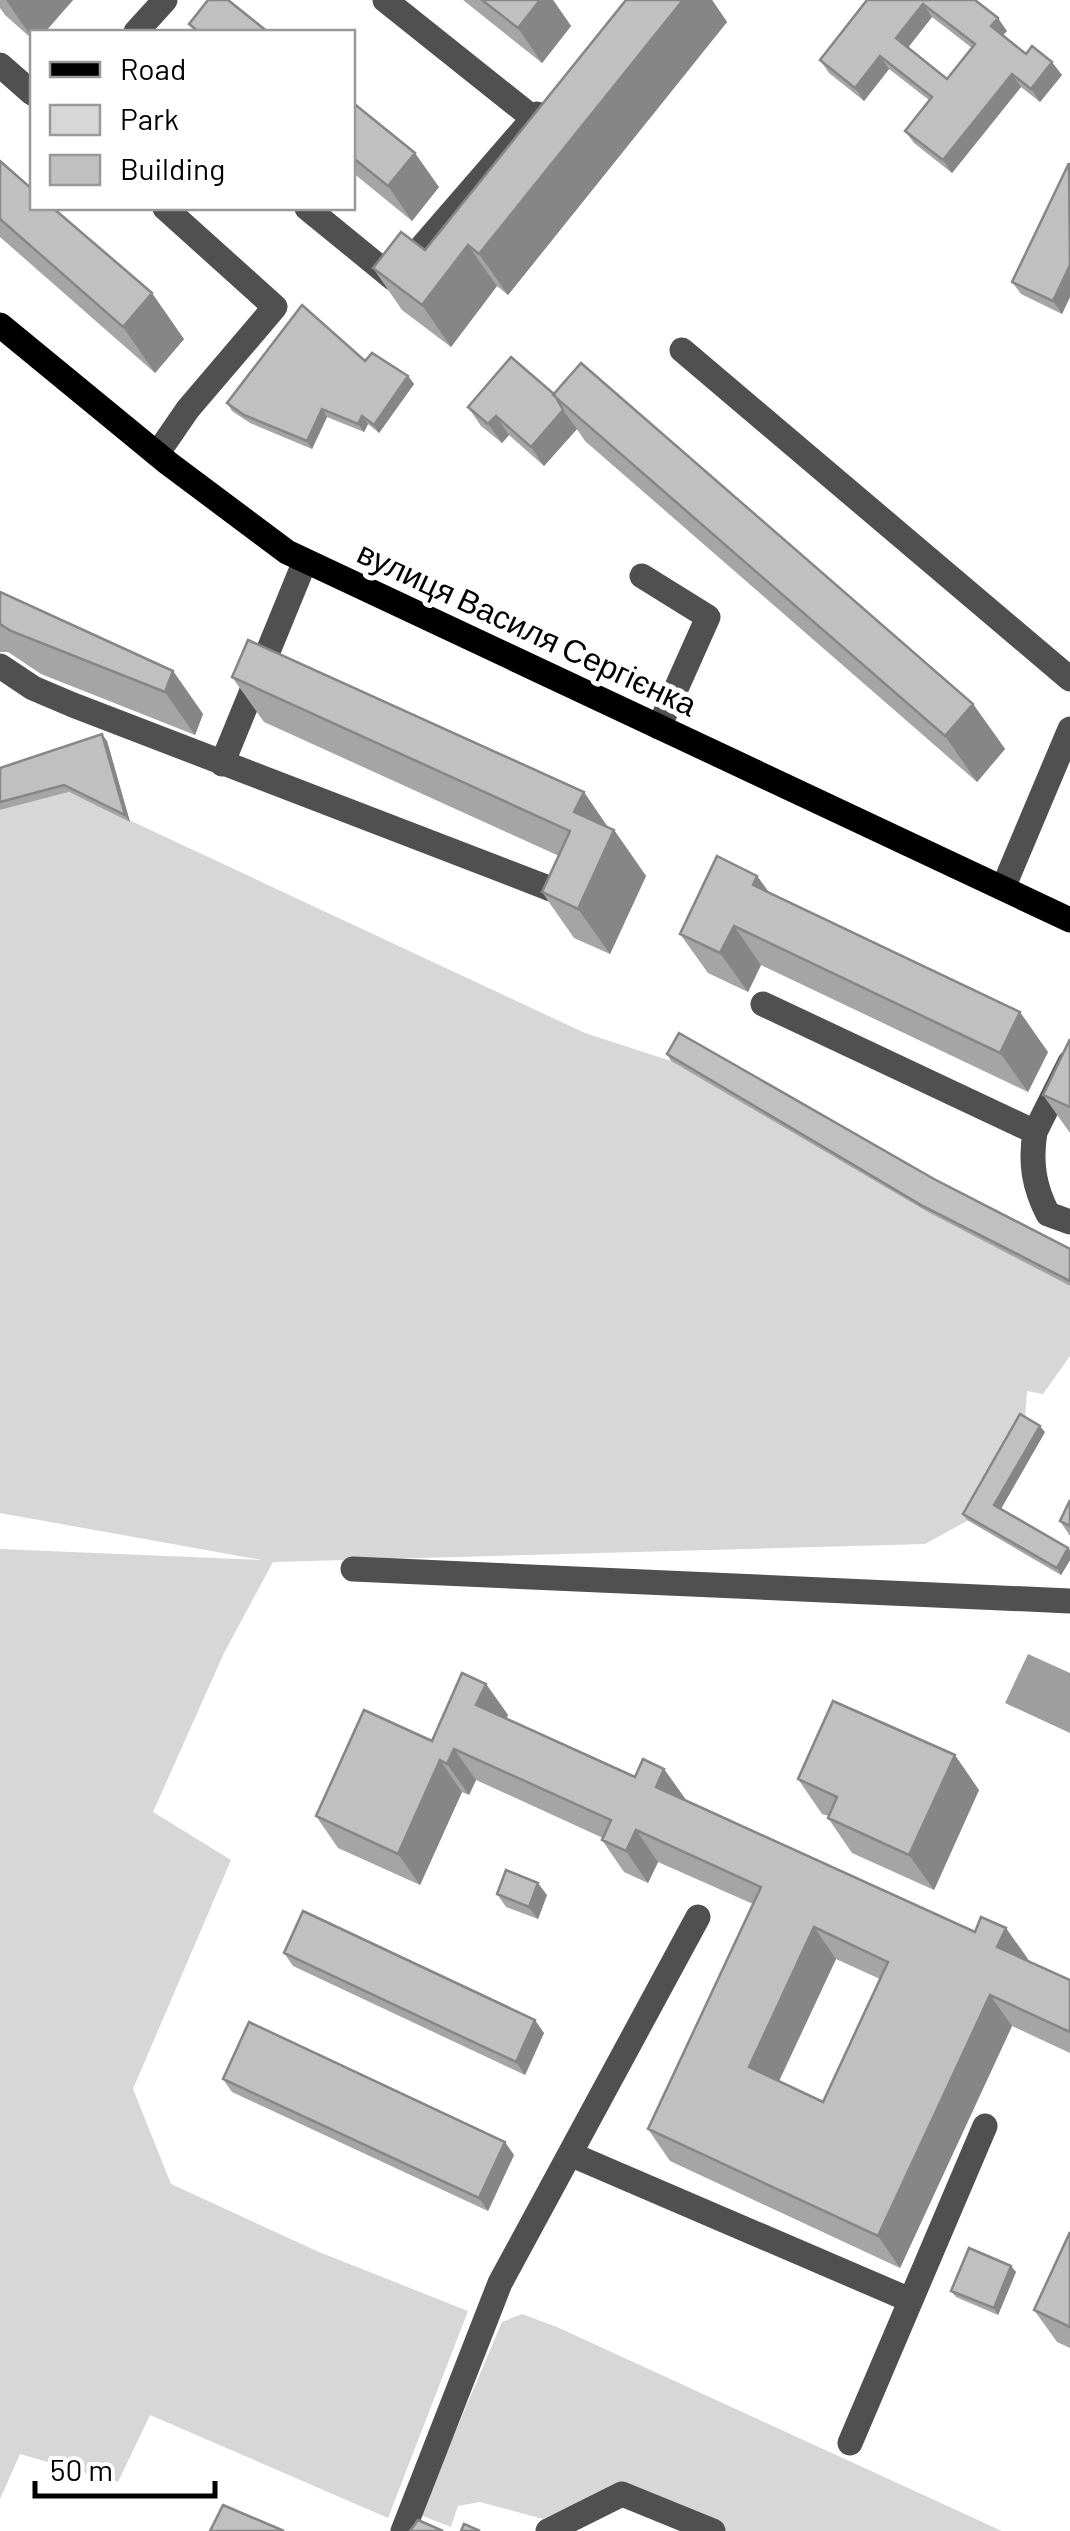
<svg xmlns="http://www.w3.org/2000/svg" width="1070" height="2531" viewBox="0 0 1070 2531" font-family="Barlow,sans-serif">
	<rect width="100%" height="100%" fill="#fff"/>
	<path fill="#d7d7d7" d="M69 792 585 1033 671 1061 926 1211 1070 1286V1356L1043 1394 1027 1391 1025 1420 967 1521 925 1544 273 1562 224 1653 153 1812 231 1860 133 2089 171 2184 319 2252 468 2311 388 2518 150 2415 118 2482 20 2454 0 2499V1549L262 1560 0 1513V810Z
		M522 2314 557 2327 1002 2531H724L615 2485 543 2519 480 2502 458 2506 451 2527 420 2515 502 2322Z"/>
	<path fill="#9e9e9e" d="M1028 1654 1070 1673V1733L1005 1703Z"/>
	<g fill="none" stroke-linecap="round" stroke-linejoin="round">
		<path stroke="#505050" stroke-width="25" d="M385 0 533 118
			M136 32 165 0
			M0 65 32 93
			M307 208 394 279 537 114
			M682 350 1070 679
			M157 454 188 409 275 307 165 208
			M642 576 708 617 659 727
			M0 666 33 688 73 705 551 889
			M222 764 305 561
			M1003 888 1070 729
			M763 1004 1035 1132 1070 1062
			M1035 1132C1030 1163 1034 1187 1048 1214L1070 1222
			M353 1569 1070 1601
			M570 2154 910 2300
			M850 2443 985 2126
			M403 2531 500 2283 698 1917
			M548 2531 622 2494 713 2531"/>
		<path stroke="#000" stroke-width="25" d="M0 325 168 463 287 552 1070 920"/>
	</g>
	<path fill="#a5a5a5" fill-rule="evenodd" d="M0 0H73L45 32H32V39L5 15 0 8Z
		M463 0H553L571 26 542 63Z
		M626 0H712L727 22 508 295 497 286 451 347 402 310 373 268 425 250Z
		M867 0H975L1007 31 1003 35 1026 54 1062 75 1040 102 1021 87 952 173 914 143 905 131 929 100 889 69 864 101 829 73 820 60ZM932 17 972 48 947 79 908 48Z
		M352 102 439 187 412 221 352 172Z
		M0 161 184 339 155 373 0 237Z
		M1070 163V297L1062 314 1021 294 1012 282Z
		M365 361 408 376 414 384 379 433 368 424 364 432 327 417 312 449 250 423 232 411 227 403Z
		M554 394 973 704 1005 749 977 782 585 441 577 429 544 466 509 435 502 443 481 426 468 407Z
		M0 592 173 671 203 714 195 735 41 674 8 652H0Z
		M232 677 614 830 646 876 610 954 574 938 542 892 559 856 264 722Z
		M107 741 130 822 69 792 0 810V768Z
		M757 876 769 892 1048 1052 1028 1092 761 965 748 992 708 973 680 934Z
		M1070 1039V1133L1043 1095Z
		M667 1054 934 1179 1070 1249V1286L926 1211 671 1061Z
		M1045 1432 1001 1509 1068 1548 1070 1550V1560L1061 1575 967 1520 963 1514Z
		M1070 1500V1536L1060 1521Z
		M486 1684 508 1715 506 1719 635 1777 664 1769 686 1800 1070 1980V2053L1012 2026 900 2268 670 2161 648 2129 753 1904 658 1862 648 1883 624 1872 602 1840 603 1838 476 1780 469 1795 462 1792 420 1885 338 1848 316 1816 432 1741ZM836 1959 880 1979 823 2102 779 2081Z
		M798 1779 979 1790 934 1890 852 1853 828 1818 829 1816 822 1814Z
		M497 1894 547 1895 538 1919 506 1907Z
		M284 1953 544 2033 525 2075 293 1966Z
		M223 2079 514 2155 488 2211 232 2092Z
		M1070 2232V2348L1057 2342 1034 2310Z
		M1011 2266 1016 2272 998 2315 956 2297 951 2291Z"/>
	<path fill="#868686" d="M6 0H73L45 32H32V38Z
		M540 0H553L571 26 542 63 518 28Z
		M683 0H712L727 22 508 295 479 254Z
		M923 4 932 17 905 51 896 38Z
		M998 18 1007 31 1000 38 991 26Z
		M880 56 889 69 864 101 855 88Z
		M1052 62 1062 75 1040 102 1031 89Z
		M1012 74 1021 87 952 173 943 160Z
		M415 153 439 187 412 221 388 186Z
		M468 245 497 286 451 347 422 305Z
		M1070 265V297L1062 314 1053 301Z
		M152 293 184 339 155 373 123 327Z
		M408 376 414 384 379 433 374 425Z
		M322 409 327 417 312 449 307 441Z
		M563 410 577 429 544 466 531 447Z
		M362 416 368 424 364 432 358 424Z
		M496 416 509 435 502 443 488 424Z
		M173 671 203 714 195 735 165 692Z
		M973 704 1005 749 977 782 945 736Z
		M102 734 107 741 130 822 125 815Z
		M584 792 612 833 614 830 646 876 610 954 578 909 574 812Z
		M757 876 785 915 753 885Z
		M734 926 761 965 748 992 720 953Z
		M1020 1012 1048 1052 1028 1092 1000 1053Z
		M1040 1426 1045 1432 999 1512 994 1505Z
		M1068 1548 1070 1550V1560L1061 1575 1057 1568Z
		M486 1684 508 1715 498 1737 476 1705Z
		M454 1749 476 1780 469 1795 447 1764Z
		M955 1755 979 1790 934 1890 909 1855Z
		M440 1760 462 1792 420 1885 398 1854Z
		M664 1769 686 1800 656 1787Z
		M636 1830 658 1862 648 1883 626 1851Z
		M538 1883 547 1895 538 1919 529 1907Z
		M814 1927 836 1959 771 2098 749 2067Z
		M1006 1928 1028 1959 1019 1978 997 1947Z
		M990 1995 1012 2026 900 2268 878 2236Z
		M535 2020 544 2033 525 2075 516 2062Z
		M505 2142 514 2155 488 2211 479 2198Z
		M1011 2266 1016 2272 998 2315 994 2308Z"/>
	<path fill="#c0c0c0" stroke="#868686" stroke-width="2.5" fill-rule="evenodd" d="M208 0H228L268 32H199L189 24Z
		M482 0H540L518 28Z
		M626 0H683L479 254 468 245 422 305 373 268 401 232 425 250Z
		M867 0H975L998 18 991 26 1026 54 1032 46 1052 62 1031 89 1012 74 943 160 905 131 932 97 880 56 855 88 820 60ZM923 4 975 44 947 79 896 38Z
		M352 102 415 153 388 186 352 157Z
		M0 161 32 189V208H53L152 293 123 327 0 219Z
		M1069 163 1070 265 1053 301 1012 282Z
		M302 305 365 361 372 353 408 376 374 425 362 416 358 424 322 409 307 441 244 415 227 403Z
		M511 357 554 394 563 410 531 447 496 416 488 424 468 407Z
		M581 363 973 704 945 736 553 395Z
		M0 592 173 671 165 692 11 631 0 624Z
		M248 640 584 792 574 812 614 830 578 909 542 892 570 831 232 677Z
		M102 734 125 815 64 785 0 802V768Z
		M717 856 757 876 753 885 1020 1012 1000 1053 734 926 720 953 680 934Z
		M679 1033 934 1179 1070 1249V1281L921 1205 667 1054Z
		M1070 1039V1107L1043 1095Z
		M1020 1414 1040 1426 994 1505 1068 1548 1057 1568 963 1514Z
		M1070 1500V1526L1060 1521Z
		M462 1673 486 1684 476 1705 635 1777 643 1759 664 1769 656 1787 975 1932 981 1917 1006 1928 997 1947 1070 1980V2032L990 1995 878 2236 648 2129 761 1887 636 1830 626 1851 602 1840 611 1820 454 1749 447 1764 440 1760 398 1854 316 1816 364 1710 432 1741ZM814 1927 888 1962 823 2102 749 2067Z
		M833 1701 955 1755 909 1855 828 1818 837 1797 798 1779Z
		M506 1870 538 1883 529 1907 497 1894Z
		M303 1911 535 2020 516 2062 284 1953Z
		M249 2022 505 2142 479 2198 223 2079Z
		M1070 2232V2327L1034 2310Z
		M969 2248 1011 2266 994 2308 951 2291Z
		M223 2505 284 2531H210Z
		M418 2520 443 2531H410Z
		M464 2524 480 2531H461Z"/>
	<g text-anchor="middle" stroke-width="10" stroke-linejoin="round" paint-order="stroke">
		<g font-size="32" fill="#000" stroke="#fff">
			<text transform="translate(527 629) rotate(25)" y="11">вулиця Василя Сергієнка</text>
		</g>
	</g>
	<rect x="30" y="30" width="325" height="180" fill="#ffffff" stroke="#999999" stroke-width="2.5"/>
	<rect x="50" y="62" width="50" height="15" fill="#000000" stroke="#999999" stroke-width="2.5"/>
	<text x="120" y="80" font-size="30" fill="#000000">Road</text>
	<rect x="50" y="105" width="50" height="30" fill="#d7d7d7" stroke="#999999" stroke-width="2.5"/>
	<text x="120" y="130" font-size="30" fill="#000000">Park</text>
	<rect x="50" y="155" width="50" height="30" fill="#c0c0c0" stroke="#999999" stroke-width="2.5"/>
	<text x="120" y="180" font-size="30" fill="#000000">Building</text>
	<path d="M35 2481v15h180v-15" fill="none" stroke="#000000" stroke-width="5"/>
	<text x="50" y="2481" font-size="30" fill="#000000" stroke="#ffffff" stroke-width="8" paint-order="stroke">50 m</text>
</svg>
